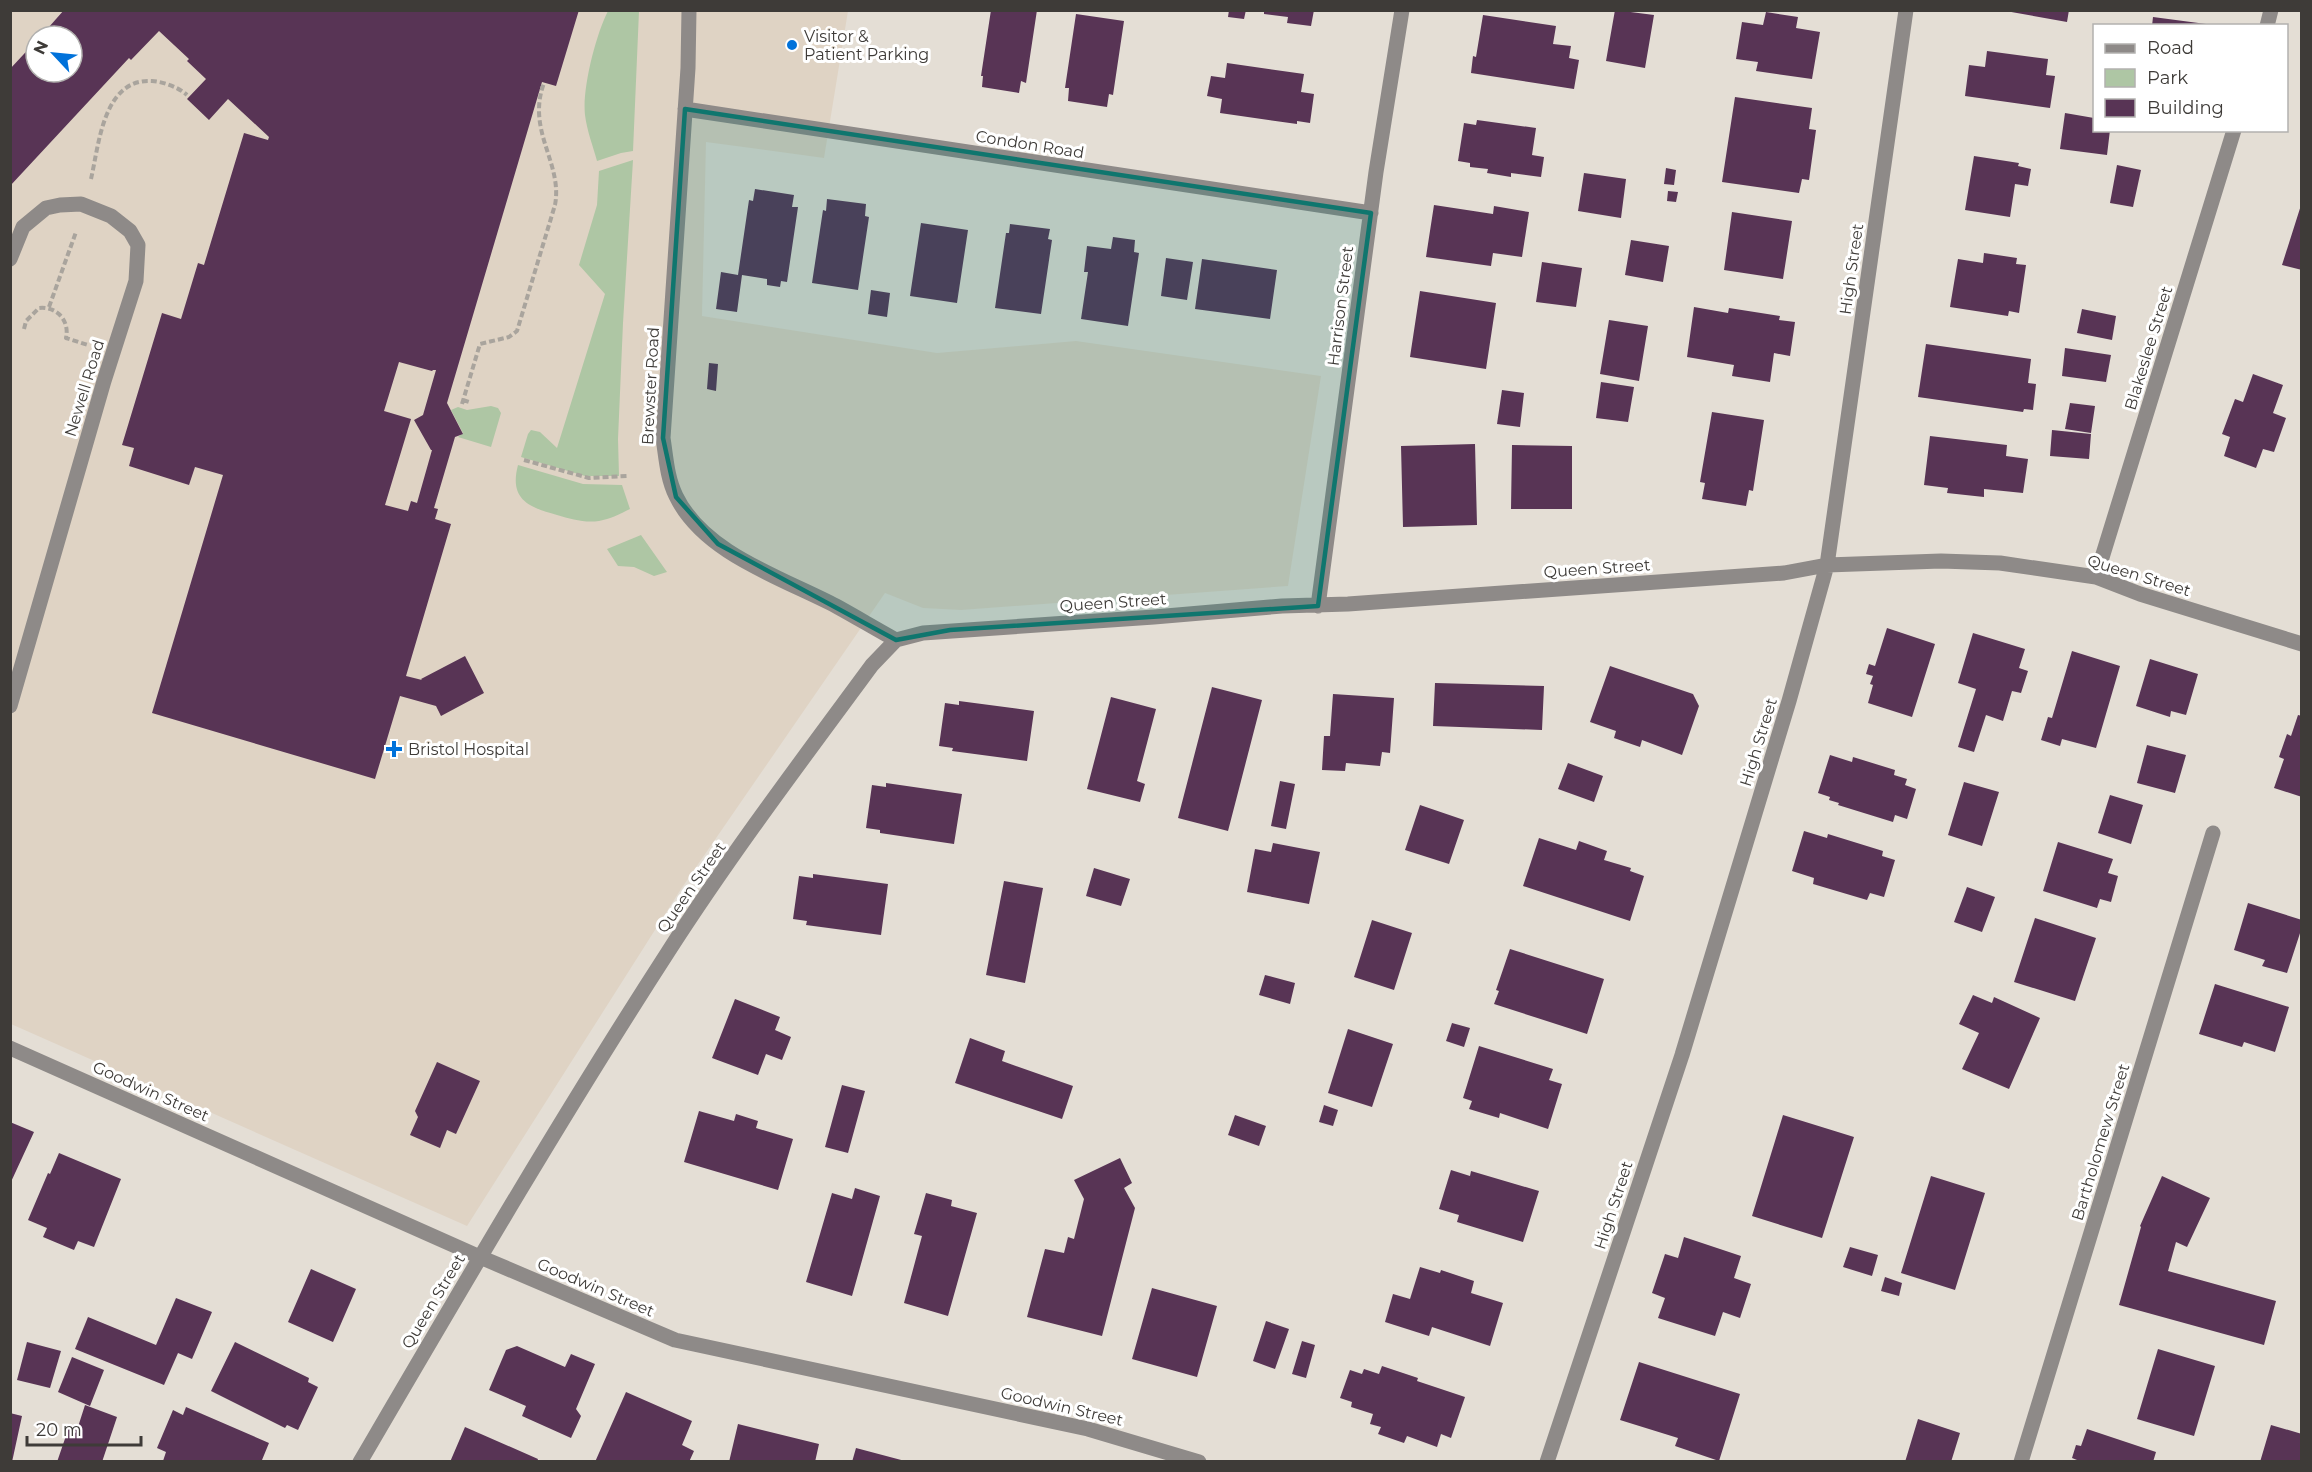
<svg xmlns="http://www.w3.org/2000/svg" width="2312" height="1472" viewBox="0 0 2312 1472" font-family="Montserrat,sans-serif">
	<rect width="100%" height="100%" fill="#e4ded5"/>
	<path fill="#dfd3c4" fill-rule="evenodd" d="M12 11H848L824 158 706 142 702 316 937 353 1076 341 1321 376 1288 586 961 610 923 608 885 593 681 889 467 1226 11 1024ZM36 36H72V72H36Z"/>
	<path fill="#aec6a4" d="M608 11H639L633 151 621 153 597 161C593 146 587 131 585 115 582 89 596 34 608 11Z
		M633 160 623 323 618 439 619 476H585L521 457 528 434 531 430 540 432 557 448 605 294 579 265 597 205 599 171Z
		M491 406 498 408 501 413 491 447 458 437 463 433 451 410 458 407 467 410Z
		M518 465 583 484 622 485 630 509C620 514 610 519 599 521 584 523 571 519 557 515 528 507 509 499 518 465Z
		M641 535 667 572 654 576 634 567 618 566 607 549Z"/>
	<path fill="#583455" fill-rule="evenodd" d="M64 10H579L556 86 542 82 447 403 463 434 455 437 434 508 438 509 435 519 451 524 406 676 422 680 421 679 465 656 484 693 441 716 436 706 400 696 375 779 152 713 223 475 195 467 189 485 129 466 134 448 122 445 162 313 181 319 198 263 204 265 244 133 268 140 269 137 228 99 209 120 187 99 206 79 187 61 189 59 159 31 131 60 129 58 10 186V69L36 41V72H72V36H41ZM399 362 432 371 433 370H436L423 415 414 420 431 450H432L417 503 411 501 408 511 385 505 411 419 384 411Z
		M991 10H1037L1026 83 1021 81 1019 93 982 87 983 76H981Z
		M1229 10H1246L1244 19 1228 17Z
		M1264 10H1314L1311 26 1287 23 1288 17 1264 14Z
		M1615 10 1654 15 1645 68 1606 61Z
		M2000 10H2069L2067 22Z
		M1766 12 1798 17 1796 28 1820 32 1812 79 1756 71 1758 62 1736 59 1742 22 1763 25Z
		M1076 14 1124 21 1113 95 1109 94 1107 107 1068 101 1069 88H1065Z
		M1483 15 1556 26 1553 44 1571 46 1569 58 1579 60 1574 89 1471 73 1473 56 1476 57Z
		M2153 17 2206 24V26H2152Z
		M1987 51 2048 59 2046 75 2055 76 2050 108 1965 96 1969 65 1985 67Z
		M1227 63 1304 74 1301 92 1314 94 1310 123 1297 121V124L1220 113 1222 99 1207 96 1211 76 1225 78Z
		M1735 97 1812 108 1809 129 1816 130 1809 180 1802 179 1799 193 1722 182Z
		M2065 113 2094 118V130H2110L2107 155 2060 149Z
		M1477 120 1536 128 1532 155 1544 157 1541 177 1511 173V177L1487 173 1488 169 1470 167V163L1458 161 1464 123 1476 125Z
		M1974 156 2019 163 2018 166 2031 169 2028 186 2015 184 2010 217 1965 210Z
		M2117 165 2141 170 2133 207 2110 203Z
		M1666 168 1676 170 1674 185 1664 184Z
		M1584 173 1626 179 1621 218 1578 211Z
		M755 189 794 195 792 207H798L787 282 781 281 780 287 767 285V279L742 275 737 312 716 309 721 272 738 275 749 200 753 201Z
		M1668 191 1678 192 1676 202 1667 201Z
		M827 199 866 204 865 216 869 217 858 290 812 283 823 210 826 211Z
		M2302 202V270L2282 265Z
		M1434 205 1493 214 1494 206 1529 212 1522 257 1493 253 1491 266 1426 257Z
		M1732 212 1792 221 1783 279 1724 270Z
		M921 223 968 230 957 303 910 296Z
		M1010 224 1050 229 1048 239 1052 240 1041 314 995 308 1006 233H1009Z
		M1113 237 1135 240 1134 252 1139 253 1128 326 1081 319 1088 272H1084L1087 246 1111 249Z
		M1631 240 1669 246 1663 282 1625 275Z
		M1984 253 2017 258 2016 264 2026 265 2019 313 2009 311 2008 316 1950 307 1958 259 1983 263Z
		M1166 258 1193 262 1187 300 1161 296Z
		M1202 259 1277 270 1270 319 1195 309Z
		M1542 262 1582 268 1576 307 1536 302Z
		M871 290 890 293 887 317 868 314Z
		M1420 291 1496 303 1486 369 1410 357Z
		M1694 307 1728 313 1729 308 1780 316 1779 320 1795 322 1790 356 1774 353 1770 382 1732 376 1734 365 1687 357Z
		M2082 309 2116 316 2112 340 2077 333Z
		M1609 320 1648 326 1639 381 1600 374Z
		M1926 344 2031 359 2028 383 2036 384 2033 410 2024 409 2023 412 1918 397Z
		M2065 348 2111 355 2106 382 2062 376Z
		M709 363 718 364 716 391 707 389Z
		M2253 374 2283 385 2273 413 2286 418 2274 452 2263 449 2256 468 2224 456 2230 437 2222 434 2235 399 2243 402Z
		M1601 382 1634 387 1628 422 1596 418Z
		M1502 390 1524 393 1520 427 1497 424Z
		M2070 403 2095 406 2091 433 2065 429Z
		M1712 412 1764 420 1753 491 1749 490 1746 506 1702 499 1705 483 1700 482Z
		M2052 430 2091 434 2089 459 2050 456Z
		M1930 436 2007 445 2006 456 2028 459 2023 493 1984 489V497L1947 493 1948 488 1924 485Z
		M1475 444 1477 525 1403 527 1401 446Z
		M1512 445 1572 446V509H1511Z
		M1887 628 1935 644 1912 717 1868 703 1873 685 1870 684 1873 676 1866 674 1869 664 1875 666Z
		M1973 633 2025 649 2019 668 2028 671 2021 693 2012 691 2003 721 1986 715 1974 752 1958 747 1976 689 1958 683Z
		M2072 651 2120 666 2096 748 2062 739 2060 746 2041 740 2048 717 2052 718Z
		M2150 659 2198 674 2186 715 2171 711 2170 717 2136 706Z
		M1610 666 1693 694 1699 706 1682 755 1642 740 1640 747 1614 738 1616 731 1590 722Z
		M1435 683 1544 686 1542 730 1433 726Z
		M1212 687 1262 700 1228 831 1178 818Z
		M1333 694 1394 698 1390 753 1382 752 1380 766 1346 763 1345 771 1322 770 1324 736H1330Z
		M1111 697 1156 709 1137 781 1145 784 1140 802 1087 789Z
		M959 701 1034 711 1027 761 952 751 953 748 939 746 945 703 959 705Z
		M2298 715 2302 716V797L2274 788 2284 759 2279 757 2287 734 2291 736Z
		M2147 745 2186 755 2175 793 2137 783Z
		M1830 755 1852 762 1853 757 1895 770 1894 775 1907 779 1905 785 1916 789 1907 819 1895 815 1893 822 1838 805 1839 803 1829 800 1830 797 1818 793Z
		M1568 763 1603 776 1594 802 1558 789Z
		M1280 781 1295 784 1286 829 1271 826Z
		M1964 782 1999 792 1982 846 1948 835Z
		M886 783 962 794 954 844 880 833V830L866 828 872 785 886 787Z
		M2110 795 2143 805 2131 844 2098 833Z
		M1420 805 1464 820 1449 864 1405 850Z
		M1804 831 1827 838 1828 834 1883 851 1882 856 1895 860 1884 897 1870 893 1867 900 1813 884 1814 878 1792 871Z
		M1539 838 1576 850 1579 841 1607 851 1604 860 1631 868 1630 871 1644 876 1630 921 1523 886Z
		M2058 842 2113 859 2108 873 2118 876 2111 902 2100 899 2097 908 2043 891Z
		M1273 843 1320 852 1309 904 1247 892 1255 849 1271 852Z
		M1094 868 1130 879 1121 906 1086 896Z
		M813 874 888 884 881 935 806 925 807 921 793 919 799 876 813 878Z
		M1004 881 1043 888 1025 983 986 975Z
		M1967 887 1995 897 1982 932 1954 922Z
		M2248 903 2302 920V927L2287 973 2262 966 2265 960 2234 950Z
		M2035 918 2096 938 2075 1001 2014 982Z
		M1372 920 1412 933 1394 990 1354 977Z
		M1510 949 1604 979 1587 1034 1494 1004 1499 991 1496 990Z
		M1265 975 1295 983 1290 1004 1259 995Z
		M2215 984 2289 1007 2275 1052 2244 1042 2242 1047 2199 1034Z
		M1973 995 1992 1003 1994 997 2040 1018 2009 1089 1962 1069 1979 1033 1959 1024Z
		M735 999 780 1017 775 1030 791 1037 782 1060 766 1054 758 1075 712 1058Z
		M1452 1023 1470 1028 1464 1047 1446 1041Z
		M1348 1029 1393 1044 1372 1107 1328 1093Z
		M970 1038 1005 1051 1002 1061 1073 1086 1062 1119 955 1083Z
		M1479 1046 1553 1069 1549 1080 1562 1084 1548 1129 1500 1113 1499 1118 1469 1109 1472 1101 1463 1098Z
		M437 1062 480 1081 456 1134 447 1130 440 1148 410 1135 418 1117 415 1111Z
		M842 1085 865 1091 848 1153 825 1147Z
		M1324 1105 1338 1110 1333 1126 1319 1122Z
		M699 1111 734 1121 736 1114 758 1121 756 1128 793 1139 778 1190 684 1162Z
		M1235 1115 1266 1126 1259 1146 1228 1135Z
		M1783 1115 1854 1137 1822 1238 1752 1216Z
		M10 1122 34 1132 10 1184Z
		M59 1153 121 1179 94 1247 78 1241 74 1250 43 1237 47 1228 28 1220 48 1173 50 1174Z
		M1120 1158 1132 1183 1124 1188 1135 1208 1102 1336 1027 1317 1045 1249 1064 1253 1068 1237 1074 1239 1084 1199 1074 1180Z
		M1451 1170 1470 1176 1471 1171 1539 1191 1523 1242 1457 1222 1459 1215 1439 1209Z
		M1931 1176 1985 1193 1955 1290 1901 1273Z
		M2162 1176 2210 1198 2187 1247 2176 1242 2168 1271 2276 1301 2264 1345 2119 1305 2141 1227 2140 1226Z
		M855 1188 880 1196 852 1296 806 1282 832 1193 852 1199Z
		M926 1193 952 1200 951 1206 977 1213 948 1316 904 1303 922 1236 914 1234Z
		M1684 1237 1741 1256 1734 1278 1751 1284 1740 1318 1723 1312 1715 1336 1658 1318 1665 1298 1652 1293 1665 1254 1678 1258Z
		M1850 1247 1878 1255 1872 1276 1843 1267Z
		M1420 1267 1440 1273 1441 1270 1474 1281 1471 1293 1503 1303 1490 1346 1432 1327 1429 1336 1385 1322 1393 1294 1410 1299Z
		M311 1269 356 1289 333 1342 288 1322Z
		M1885 1277 1902 1283 1899 1296 1881 1291Z
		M1152 1288 1217 1306 1197 1377 1132 1359Z
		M176 1298 212 1312 192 1359 178 1353 164 1385 75 1349 88 1317 156 1345Z
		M1266 1321 1289 1329 1275 1369 1253 1361Z
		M1302 1341 1315 1345 1306 1378 1292 1374Z
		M27 1342 61 1351 50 1388 17 1380Z
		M235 1342 309 1378 308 1382 318 1387 298 1430 287 1425 285 1428 211 1391Z
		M517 1346 565 1367 571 1354 595 1364 576 1409 581 1416 571 1438 522 1416 526 1406 489 1390 506 1350Z
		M2158 1349 2215 1366 2194 1436 2137 1419Z
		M72 1357 104 1370 90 1406 58 1392Z
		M1639 1362 1740 1394 1719 1461 1675 1446 1678 1438 1620 1420Z
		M1382 1366 1418 1378 1417 1381 1465 1397 1451 1438 1441 1434 1437 1447 1407 1436 1404 1443 1378 1434 1381 1427 1370 1424 1373 1414 1351 1407 1352 1402 1340 1398 1350 1370 1362 1374 1364 1369 1379 1374Z
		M626 1392 692 1421 682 1445 694 1451 689 1462H595Z
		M85 1405 117 1417 102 1462H57L69 1427 77 1430Z
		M186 1407 269 1443 262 1460 265 1462 163 1461 166 1452 157 1448 173 1410 183 1415Z
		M10 1413 22 1416 12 1462H10Z
		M1918 1419 1960 1433 1951 1462H1905Z
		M738 1424 819 1444 815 1462H729Z
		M2271 1425 2302 1434V1462H2260Z
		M465 1427 538 1459 537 1462H450Z
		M2087 1429 2156 1452 2153 1462H2076L2077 1460 2072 1458 2076 1445 2081 1446Z
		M856 1448 905 1461V1462H852Z"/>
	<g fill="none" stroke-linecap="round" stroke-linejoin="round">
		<path stroke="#a9a49d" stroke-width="4" stroke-dasharray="6 3" stroke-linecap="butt" d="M91 179C99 145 103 78 152 81 164 82 178 87 187 95
			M49 307 76 232
			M24 329 26 321 39 308C56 306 70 320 66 338L88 345
			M463 400 469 402
			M462 404 480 344 509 337 517 331 555 205C563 163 526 131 544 83
			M524 460 589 478 627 476"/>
		<path stroke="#8e8a88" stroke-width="15" d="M689 10 688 68 663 438C666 457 667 478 676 496 704 554 783 578 836 606 856 617 876 629 896 640
			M2267 26 2271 10
			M685 109 1371 213
			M10 259 23 227 46 208 60 205 81 204 111 216 130 231 138 245 136 281 104 381 10 706
			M2096 577 2234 130
			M1318 606 1376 172 1402 10
			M10 1048 480 1257 675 1340 1088 1429 1199 1462
			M360 1462C460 1291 560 1119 668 952 731 854 802 760 872 665L896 640 923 633 1154 617 1282 606 1348 604 1784 573 1827 565 1941 561 2000 563 2096 577 2140 594 2302 644
			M1547 1462 1682 1055 1789 701 1827 565 1906 10
			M2021 1462 2213 833"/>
	</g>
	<path fill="#0f766e" fill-opacity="0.2" stroke="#0f766e" stroke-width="4.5" stroke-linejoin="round" d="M685 109 1371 213 1318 606 950 630 896 640 718 544 676 497 663 438Z"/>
	<g fill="#0172da" stroke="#fff" stroke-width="2">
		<circle cx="792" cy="45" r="6"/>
		<path d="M391 740h6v6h6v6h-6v6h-6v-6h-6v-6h6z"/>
	</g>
	<g text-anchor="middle" stroke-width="6" stroke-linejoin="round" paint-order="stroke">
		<g font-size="16" fill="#3e3b38" stroke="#fff" text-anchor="start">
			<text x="804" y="42">Visitor &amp;<tspan x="804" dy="18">Patient Parking</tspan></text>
			<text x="408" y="755">Bristol Hospital</text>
		</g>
		<g font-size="16" fill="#3e3b38" stroke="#fff">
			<text transform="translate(1030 144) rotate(9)" y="6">Condon Road</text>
			<text transform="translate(1851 269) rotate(-82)" y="6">High Street</text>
			<text transform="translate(1340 306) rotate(-83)" y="6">Harrison Street</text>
			<text transform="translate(2148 348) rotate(-73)" y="6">Blakeslee Street</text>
			<text transform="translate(650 386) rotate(-87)" y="6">Brewster Road</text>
			<text transform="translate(84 388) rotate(-73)" y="6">Newell Road</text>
			<text transform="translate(1597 568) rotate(-4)" y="6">Queen Street</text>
			<text transform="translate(2139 575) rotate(17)" y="6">Queen Street</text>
			<text transform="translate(1113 602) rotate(-4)" y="6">Queen Street</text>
			<text transform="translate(1758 742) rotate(-73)" y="6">High Street</text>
			<text transform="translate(691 887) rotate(-55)" y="6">Queen Street</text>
			<text transform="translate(151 1091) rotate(24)" y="6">Goodwin Street</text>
			<text transform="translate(2100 1142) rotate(-73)" y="6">Bartholomew Street</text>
			<text transform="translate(1613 1205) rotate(-72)" y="6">High Street</text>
			<text transform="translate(596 1287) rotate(23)" y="6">Goodwin Street</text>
			<text transform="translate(433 1301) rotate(-59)" y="6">Queen Street</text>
			<text transform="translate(1062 1406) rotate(13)" y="6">Goodwin Street</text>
		</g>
	</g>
	<rect width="2312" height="1472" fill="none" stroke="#3e3b38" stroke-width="24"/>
	<rect x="2093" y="24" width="195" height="108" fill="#ffffff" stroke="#b2b1af" stroke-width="1.5"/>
	<rect x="2105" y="44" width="30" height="9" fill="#8e8a88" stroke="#b2b1af" stroke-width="1.5"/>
	<text x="2147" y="54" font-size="18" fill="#3e3b38">Road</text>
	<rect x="2105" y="69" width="30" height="18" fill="#aec6a4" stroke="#b2b1af" stroke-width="1.5"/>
	<text x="2147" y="84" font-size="18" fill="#3e3b38">Park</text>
	<rect x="2105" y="99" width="30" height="18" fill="#583455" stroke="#b2b1af" stroke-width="1.5"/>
	<text x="2147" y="114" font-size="18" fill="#3e3b38">Building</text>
	<g transform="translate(54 54) rotate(296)"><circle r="28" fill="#ffffff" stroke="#b2b1af" stroke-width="1.5"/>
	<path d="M0-4.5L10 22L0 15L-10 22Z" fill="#0172da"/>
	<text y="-9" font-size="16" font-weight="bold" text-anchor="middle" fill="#3e3b38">N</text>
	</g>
	<path d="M27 1436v9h114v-9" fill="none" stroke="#3e3b38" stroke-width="3"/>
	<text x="36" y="1436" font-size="18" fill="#3e3b38" stroke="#ffffff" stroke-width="4.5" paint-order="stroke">20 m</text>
</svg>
